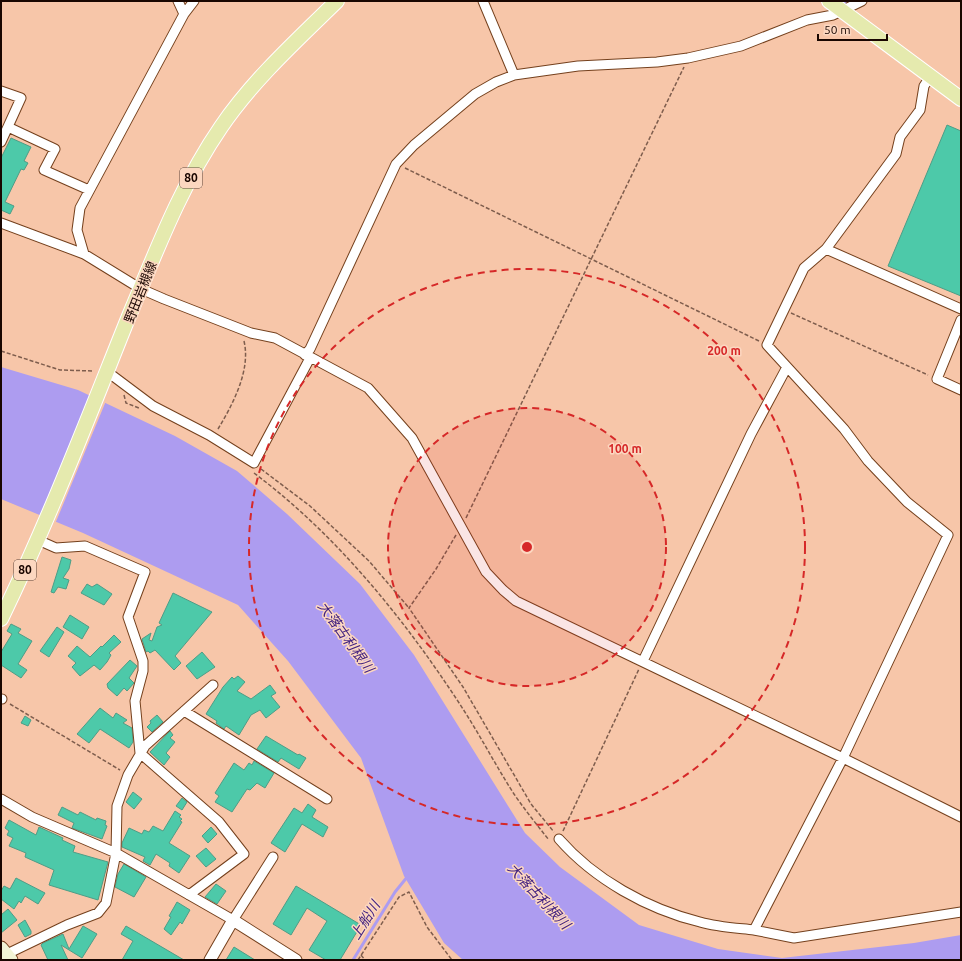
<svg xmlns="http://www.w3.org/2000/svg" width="962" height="961" viewBox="0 0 962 961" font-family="Ubuntu,'Noto Sans JP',sans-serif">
	<rect width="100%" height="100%" fill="#f7c6a9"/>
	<path fill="#ad9cf0" d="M1 367 78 390 175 436 237 471 287 514 360 584 414 655 525 833 560 867 639 925 718 949 782 958 914 943 961 935V960H463L444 943 404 876 361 758 288 661 238 605 83 533 1 499Z"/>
	<path fill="#f7c6a9" d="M93 395 106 401 55 524 42 518Z"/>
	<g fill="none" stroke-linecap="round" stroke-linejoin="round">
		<path stroke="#ad9cf0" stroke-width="3" d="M842 1 849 4
			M353 960 395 892 408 876"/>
	</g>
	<path fill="#4dc9a9" stroke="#4e9d86" d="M947 125 961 131V296L888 266Z
		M11 138 31 147 24 161 28 163 24 170 21 169 5 202 14 206 10 214 1 210V158Z
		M62 557 71 560 69 569 63 578 69 580 66 589 58 587 54 593 51 592Z
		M87 584 92 587 97 584 112 594 104 605 81 593Z
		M173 593 212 612 175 656 181 663 174 670 155 650 150 653 148 651 146 652 142 639 151 633 149 640 152 641 157 627 162 625 159 623Z
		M70 615 89 627 82 639 63 627Z
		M11 624 21 629 18 633 32 641 18 664 27 670 21 678 1 665V652L12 634 7 631Z
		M57 627 64 632 49 657 40 651Z
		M114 635 121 642 109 653 111 655 107 662 100 670 94 665 80 676 72 667 76 663 68 656 77 646 90 657 101 646 102 647Z
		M202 652 215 667 197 679 186 666Z
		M130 660 137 666 129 678 134 683 127 691 124 688 117 696 108 688 107 684Z
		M238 676 245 682 237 691 251 699 270 685 276 693 271 696 280 707 266 718 260 710 251 715 239 735 226 726 224 729 216 723 217 721 206 714 223 687 232 677 234 679Z
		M100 708 113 718 116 713 127 720 123 723 132 728 133 742 129 748 100 729 89 743 77 734Z
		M157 715 163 722 152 732 147 727 151 723 150 721Z
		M25 716 31 720 28 726 21 723Z
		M170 731 173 735 170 738 175 742 166 753 170 757 164 765 150 752Z
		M266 736 298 755 299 754 306 758 299 769 281 758 278 762 257 749Z
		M254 761 274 773 265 788 257 783 250 790 247 789 232 812 215 802 219 796 215 793 234 763 244 770 249 763 252 765Z
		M133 792 142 799 134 809 126 802Z
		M182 798 187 802 182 810 176 806Z
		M308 804 316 810 312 817 328 827 323 837 302 824 285 852 271 843 294 808 302 813Z
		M62 807 78 815 80 812 96 820 97 818 106 821 105 825 107 826 102 839 72 828 74 823 58 815Z
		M175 811 181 815 179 817 182 819 180 821 182 822 169 843 190 856 179 873 169 866 170 863 156 854 150 865 143 861 145 857 122 847V843L129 828 142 834 144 830 149 832 153 826 163 831Z
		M9 820 36 835 39 827 63 838 62 840 75 846 73 852 108 862 98 900 49 885 54 870 25 857 26 853 9 846 13 838 7 835 9 831 5 828Z
		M211 827 217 834 208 843 202 836Z
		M206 848 216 859 206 867 196 856Z
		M124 864 146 877 134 897 115 887 118 874Z
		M16 878 45 893 38 904 25 896 21 903 19 901 14 909 1 899V891L4 886 10 889Z
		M216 884 226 891 217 904 205 897Z
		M296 886 361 925 340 960H326L309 950 327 921 307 908 291 935 273 924Z
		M177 902 190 910 182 924 180 922 171 935 164 929 171 917 169 916Z
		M8 909 17 920 1 933V915Z
		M25 920 31 931V934L25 937 18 925Z
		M83 926 97 934 82 958 61 945 68 960H48L41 945 43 943 63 934 69 949Z
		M126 926 184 960H122L133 941 121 934Z
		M234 947 255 960H226Z"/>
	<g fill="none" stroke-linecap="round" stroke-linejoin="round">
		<g stroke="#74401d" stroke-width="11">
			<path id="minor" d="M178 1 184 14
				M483 1 514 75
				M1 91 21 98 1 142
				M8 127 55 149 44 170 89 190
				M1 223 84 254 141 289 164 299 251 333 275 338 368 388 412 438 486 572 503 590 516 601 843 758 961 817
				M826 249 961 309
				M84 254 77 230 80 208 184 14 194 1
				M961 320 937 379 961 390
				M305 355 310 349 396 164 414 145 475 94 496 82 514 75 578 66 657 62 688 58 741 46 807 20 833 15 862 1
				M106 374 113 376 153 406 209 435 254 463 310 358
				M38 540 56 548 85 546 145 572 128 617 143 661V671L135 701 140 753 219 822 244 854 189 895
				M643 661 751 434 787 367
				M1 699H2
				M184 711 327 799
				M1 799 32 817 116 853 233 920 273 857
				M559 839C594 879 647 909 700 922 717 927 736 928 754 930L843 758 948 535 907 502 868 461 844 429 767 345 804 268 826 249 896 154 900 137 920 110 924 86 930 77
				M754 930 794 938 961 912
				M1 959 7 954 67 925 98 913 106 903 116 853 117 806 128 775 145 746 213 685"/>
		</g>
		<g stroke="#74401d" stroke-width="13">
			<path id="tertiary" d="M210 960 233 920 296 960"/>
		</g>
		<g stroke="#74401d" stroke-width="15">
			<path id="secondary" d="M1 948 11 960"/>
		</g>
		<g stroke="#fff" stroke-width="16">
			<path id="primary" d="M829 1 961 99
				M1 619C49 520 88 418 129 316 156 252 181 185 221 127 253 80 297 40 337 1"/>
		</g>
		<path stroke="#7e5d4d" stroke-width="1.5" stroke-dasharray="4 2" stroke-linecap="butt" d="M405 168 759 341
			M791 313 928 375
			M1 351 60 370 94 371
			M124 395 126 403 139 408
			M218 429C233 404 251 370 244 341
			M261 469 310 506 369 561 409 608
			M254 473C338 536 406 621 463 709 481 737 496 766 514 794 525 810 537 825 549 840
			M466 518 684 67
			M456 535 436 569 409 608 463 687 531 804 554 832
			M10 704 120 770
			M563 831 639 669
			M361 955 365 960
			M358 960 399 897 409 892 427 927 452 960"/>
		<use href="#minor" stroke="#fff" stroke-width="9"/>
		<use href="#tertiary" stroke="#fff" stroke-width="11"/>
		<use href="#secondary" stroke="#f2f4d6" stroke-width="13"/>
		<use href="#primary" stroke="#e5eaae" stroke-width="14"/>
	</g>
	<circle cx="527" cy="547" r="139" fill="#d62828" fill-opacity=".12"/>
	<g fill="none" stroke="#d62828" stroke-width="2" stroke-dasharray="7 5">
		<circle cx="527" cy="547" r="139"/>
		<circle cx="527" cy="547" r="278"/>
	</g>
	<g text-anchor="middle" stroke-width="3" stroke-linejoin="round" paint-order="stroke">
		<g fill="#fcd7c0" stroke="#5d453a" stroke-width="1">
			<rect x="180" y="168" width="22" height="20" rx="3"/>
			<rect x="14" y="560" width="22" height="20" rx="3"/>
		</g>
		<g font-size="12" font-weight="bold" fill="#190600">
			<text x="191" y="182">80</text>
			<text x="25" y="574">80</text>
		</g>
		<g font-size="13" fill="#190600" stroke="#fcd7c0">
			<text transform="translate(140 292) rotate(-68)" y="5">野田岩槻線</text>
		</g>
		<g font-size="14" font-style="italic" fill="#422281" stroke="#fcd7c0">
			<text transform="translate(346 637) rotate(54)" y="5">大落古利根川</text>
			<text transform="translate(539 896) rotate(47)" y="5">大落古利根川</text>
			<text transform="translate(365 920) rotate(-58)" y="5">上船川</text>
		</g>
	</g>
	<circle cx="527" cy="547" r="6" fill="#d62828" stroke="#fcd7c0" stroke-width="2"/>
	<g font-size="12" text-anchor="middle" font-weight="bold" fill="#d62828" stroke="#fcd7c0" stroke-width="3" stroke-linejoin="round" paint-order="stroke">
		<text x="724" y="355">200 m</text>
		<text x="625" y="453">100 m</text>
	</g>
	<rect width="962" height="961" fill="none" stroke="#190600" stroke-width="4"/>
	<path d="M818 34v6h69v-6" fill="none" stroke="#190600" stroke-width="2"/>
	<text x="824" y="34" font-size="12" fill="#190600" stroke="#fcd7c0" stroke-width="3" paint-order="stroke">50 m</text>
</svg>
